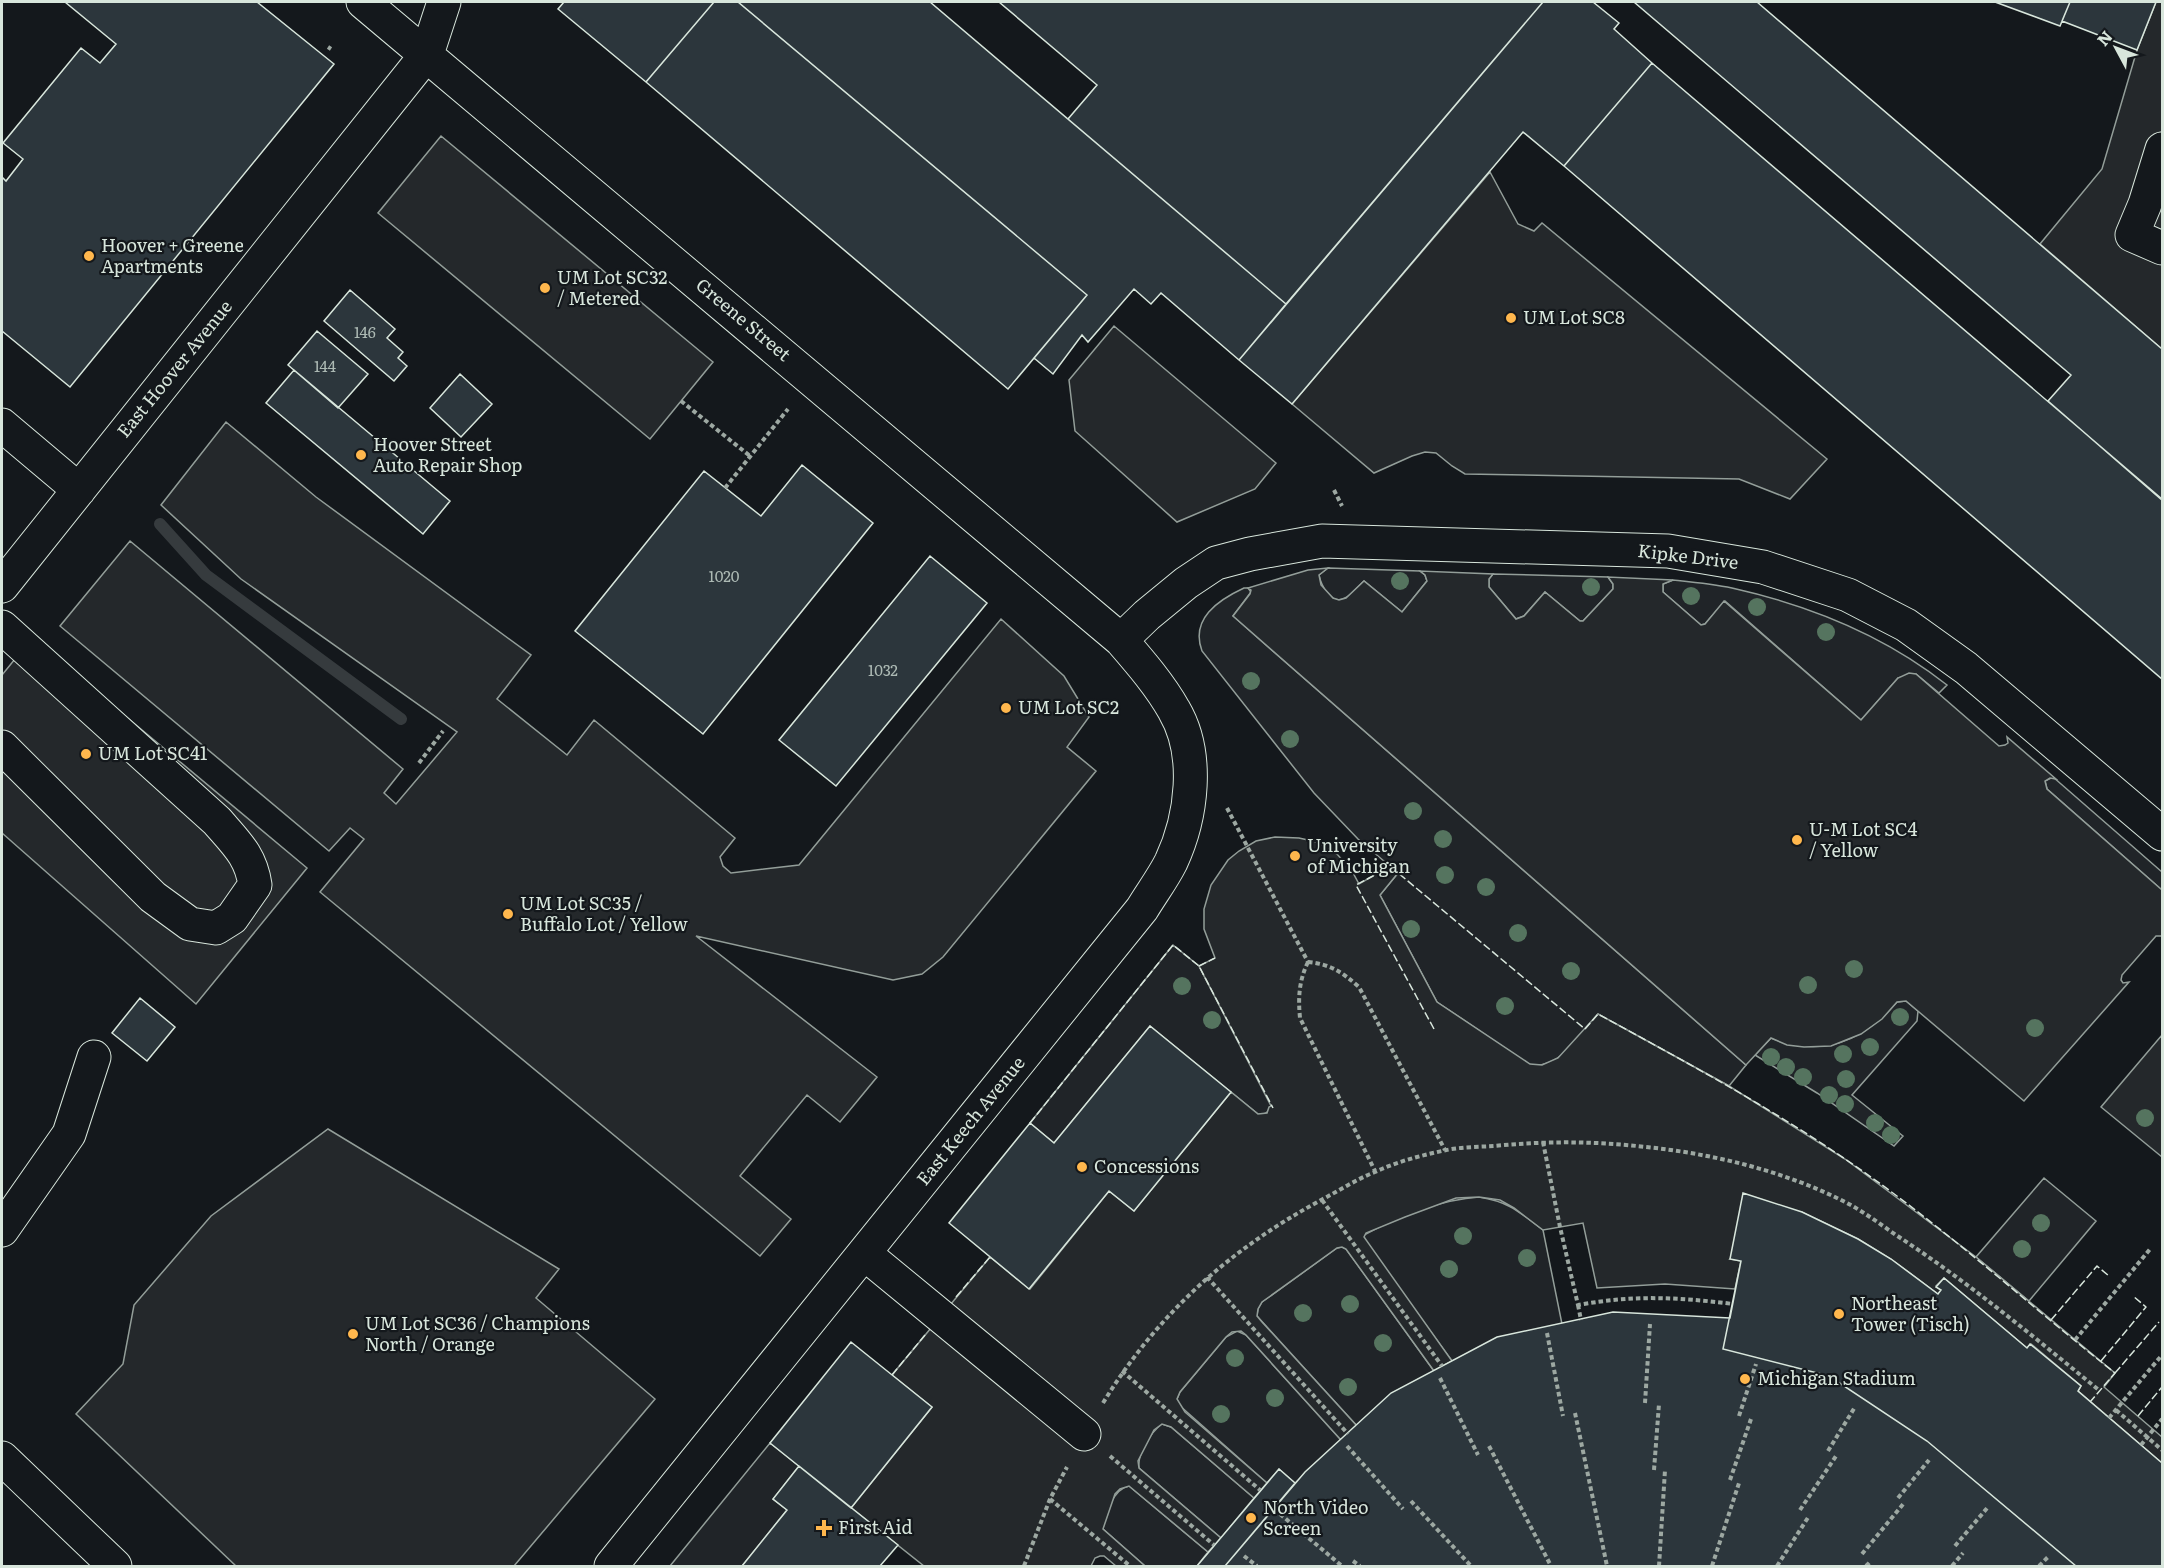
<svg xmlns="http://www.w3.org/2000/svg" width="2164" height="1568" viewBox="0 0 2164 1568" font-family="Literata,serif">
	<rect width="100%" height="100%" fill="#14181c"/>
	<path fill="#202428" stroke="#939e99" stroke-width="1.5" d="M1328 568 1420 571 1425 575 1427 581 1402 612 1364 581C1358 586 1352 595 1345 598 1331 606 1321 585 1319 575Z
		M1493 574 1608 577 1613 584V589L1583 621H1580L1545 592 1524 616 1516 619 1489 587V579Z
		M1673 580C1692 582 1713 584 1732 588 1808 605 1885 636 1947 685L1939 693 1916 674 1898 678 1861 720 1725 601 1705 624 1701 625 1663 592V584Z
		M1244 588H1248L1251 592 1233 616 1746 1065 1729 1086 1598 1014C1581 1034 1561 1069 1530 1065L1437 1002 1380 895 1398 873 1358 839 1314 793 1202 651C1190 619 1218 600 1244 588Z
		M2053 777 2162 872V890L2047 789 2045 781Z
		M1173 945 1199 966 1272 1105C1268 1112 1266 1115 1258 1114L1150 1026 1054 1143 1030 1123Z
		M1906 1001 1918 1011 1917 1021 1852 1095 1903 1136 1894 1146 1817 1093 1755 1055 1771 1038C1822 1058 1862 1042 1897 1002Z
		M2044 1178 2096 1221 2029 1301 1976 1257Z
		M1479 1197C1510 1202 1519 1212 1543 1230L1562 1324 1452 1361 1365 1242 1364 1235C1399 1216 1440 1200 1479 1197Z
		M1342 1247 1346 1249 1434 1371 1357 1426 1257 1316 1258 1309 1262 1302 1337 1248Z
		M1237 1331 1246 1335 1341 1440 1295 1483 1279 1469 1267 1483 1179 1405 1177 1399 1180 1392 1226 1337Z
		M1162 1424 1171 1427 1254 1498 1221 1538 1139 1468C1137 1454 1151 1432 1162 1424Z
		M770 1443 799 1466 773 1499 787 1510 742 1566H670Z
		M1129 1486 1208 1552 1197 1566H1145L1103 1529C1105 1514 1113 1489 1129 1486Z"/>
	<path fill="#24282b" stroke="#939e99" stroke-width="1.5" d="M2156 2H2162V349L2040 244 2102 169 2137 50Z
		M441 136 713 362 650 439 378 213Z
		M1490 172 1518 224 1534 231 1542 223 1827 459 1790 499 1739 479 1465 474 1452 466 1436 453 1425 452 1412 456 1374 473 1292 404Z
		M1114 326 1276 463 1255 489 1177 522 1075 431 1069 380Z
		M226 422 316 497 531 655 497 699 567 755 594 720 735 838 720 857 723 866 731 873 799 865 1001 619 1064 676 1089 717 1067 747 1096 771 943 957 922 974 893 980 696 936 877 1077 840 1122 807 1095 740 1176 791 1219 760 1256 320 892 364 839 350 828 329 851 60 626 130 541 403 769 384 793 396 804 457 732 241 579 161 505Z
		M1328 568 1319 575 1321 585 1333 598 1339 600 1346 598 1364 581 1402 612 1427 581 1425 575 1420 571 1493 574 1489 579V587L1516 619 1524 616 1545 592 1580 621H1583L1613 589V584L1608 577 1673 580 1663 584V592L1701 625 1705 624 1724 601 1861 720 1898 678 1909 673 1916 674 1999 746 2005 745 2008 743 2007 737 2056 779 2050 778 2045 781 2047 789 2162 890V936H2156L2122 975 2121 980 2123 983 2129 982 2024 1101 1906 1001 1897 1002 1882 1019 1861 1034 1831 1046 1804 1047 1787 1045 1771 1038 1746 1065 1233 616 1250 594 1251 590 1248 588 1308 570Z
		M32 638 307 868 196 1004 2 833V675Z
		M1275 837 1299 838 1317 842 1337 854 1352 871 1359 884 1373 876 1385 862 1398 873 1380 895 1437 1002 1530 1064 1542 1065 1558 1058 1598 1014 1729 1086 1845 1159 1976 1257 2115 1373 2104 1387 2162 1437V1463L2078 1391 2081 1386 2031 1344 2027 1348 1944 1278 1936 1286 1941 1290 1938 1294 1891 1259 1858 1239 1802 1212 1730 1259 1741 1261 1735 1289 1665 1284 1597 1288 1583 1223 1543 1230 1514 1208 1500 1200 1479 1197 1456 1198 1405 1217 1366 1233 1364 1237 1452 1361 1434 1371 1346 1249 1342 1247 1337 1248 1262 1302 1258 1309 1257 1316 1262 1322 1357 1426 1341 1440 1246 1335 1241 1331 1232 1332 1226 1337 1180 1392 1177 1399 1185 1412 1267 1483 1254 1498 1171 1427 1162 1424 1154 1430 1138 1461 1139 1468 1221 1538 1208 1552 1129 1486 1120 1489 1115 1494 1103 1529 1145 1566H1116L1104 1556H1100L1095 1558 1091 1566H924L851 1508 932 1407 892 1375 990 1257 1030 1289 1109 1191 1134 1211 1231 1092 1258 1114 1267 1113 1269 1107 1271 1106 1199 966 1215 958 1204 929V909L1211 885 1228 860 1239 851 1256 841Z
		M2162 1035V1157L2101 1107Z
		M328 1129 559 1269 536 1298 655 1399 514 1566H236L76 1414 123 1364 134 1305 211 1216Z"/>
	<g fill="none" stroke-linecap="round" stroke-linejoin="round">
		<path stroke="#363b3e" stroke-width="12" d="M160 524 206 575 401 719"/>
	</g>
	<path fill="#2c363c" stroke="#d8e6dc" stroke-width="1.5" d="M65 2H257L334 64 70 387 2 331V177L6 181 23 159 3 143 81 48 100 63 116 44Z
		M564 2H714L646 82 558 9Z
		M714 2H738L1087 295 1008 389 646 82Z
		M738 2H930L1286 304 1239 360 1161 293 1151 304 1134 289 1088 342 1082 335 1053 374 1034 358 1087 295Z
		M999 2H1543L1286 304 1068 119 1097 85Z
		M1543 2H1593L1619 23 1614 29 1652 63 1564 166 1523 132 1292 404 1239 360Z
		M1634 2H1757L2162 349V500L2048 401 2071 375Z
		M1995 2H2070L2060 26Z
		M2070 2H2156L2137 50 2062 21Z
		M1652 63 2162 499V679L1564 166Z
		M350 290 395 329 387 338 403 352 398 358 407 366 394 381 324 321Z
		M317 331 368 374 338 408 288 365Z
		M294 370 450 501 423 534 266 403Z
		M460 374 492 404 461 437 430 408Z
		M802 465 873 523 703 734 575 631 704 471 761 516Z
		M930 556 987 603 836 786 779 740Z
		M140 998 175 1027 147 1061 112 1033Z
		M1150 1026 1231 1092 1134 1211 1109 1191 1029 1289 949 1223 1030 1123 1054 1143Z
		M1743 1193 1802 1212 1858 1239 1891 1259 1938 1294 1941 1290 1936 1287 1944 1278 2027 1348 2030 1344 2081 1386 2078 1391 2162 1463V1566H1225L1305 1472 1391 1393 1497 1337 1613 1312 1730 1318 1741 1261 1730 1259Z
		M1743 1193 1802 1212 1858 1239 1891 1259 1938 1294 1941 1290 1936 1287 1944 1278 2027 1348 2030 1344 2081 1386 2078 1391 2162 1463V1566H1225L1305 1472 1391 1393 1497 1337 1613 1312 1730 1318 1741 1261 1730 1259Z
		M1743 1193 1802 1212 1858 1239 1891 1259 1938 1294 1941 1290 1936 1287 1944 1278 2027 1348 2030 1344 2081 1386 2078 1391 2162 1463V1566H2076L1927 1441 1829 1376 1723 1349 1741 1261 1730 1259Z
		M851 1342 932 1407 851 1508 770 1443Z
		M799 1466 898 1545 880 1566H742L787 1510 773 1499Z
		M1279 1469 1295 1483 1225 1566H1197Z"/>
	<g fill="none" stroke-linecap="round" stroke-linejoin="round">
		<g stroke="#d8e6dc" stroke-width="35">
			<path id="minor" d="M363 2 1121 640C1140 662 1160 685 1174 710 1200 754 1192 817 1171 862 1163 878 1151 894 1142 909L611 1566
				M2162 149 2145 204 2132 235 2162 248
				M2 425 79 490
				M2 586 427 54 444 2
				M2 627 217 821C236 843 251 856 255 885L232 918 216 928 190 924 153 897 2 747
				M1121 640 1147 615 1186 583 1216 563 1250 554 1322 541 1668 551 1763 567 1848 595 1906 625 1966 668 2162 834
				M2 1230 69 1134 94 1057
				M865 1254 1084 1434"/>
		</g>
		<g stroke="#d8e6dc" stroke-width="35">
			<path id="major" d="M2 1458 115 1566"/>
		</g>
		<path stroke="#9da8a2" stroke-width="4" stroke-dasharray="4.5 3" stroke-linecap="butt" d="M328 47 331 49
			M681 401 750 456
			M725 488 788 409
			M1334 490 1342 506
			M419 763 443 731
			M1227 808 1308 962
			M1308 962C1330 964 1342 972 1359 987L1445 1150
			M1308 962C1299 981 1298 997 1300 1018L1375 1171
			M1543 1142 1560 1227 1578 1305C1633 1295 1677 1297 1733 1304
			M1322 1200 1442 1366
			M1207 1277 1348 1434
			M1578 1305 1581 1320
			M1547 1333 1563 1416
			M2075 1340 2151 1248
			M1122 1371 1260 1490
			M1440 1378 1478 1455
			M1103 1403C1158 1313 1230 1249 1323 1199 1340 1190 1357 1179 1375 1172 1396 1162 1419 1156 1442 1151 1458 1147 1477 1147 1494 1146 1545 1141 1595 1141 1646 1147 1714 1154 1785 1171 1847 1203 1864 1212 1880 1224 1896 1235 1968 1282 2034 1337 2100 1391
			M1645 1403 1650 1324
			M2116 1410 2162 1450
			M1575 1413 1607 1566
			M1739 1416 1756 1364
			M2109 1418 2162 1355
			M2141 1445 2162 1419
			M1347 1446 1403 1509
			M1489 1446 1551 1566
			M1828 1451 1855 1407
			M1110 1456 1214 1545
			M1654 1470 1659 1404
			M1730 1480 1751 1419
			M1898 1498 1929 1460
			M1050 1499 1130 1566
			M1411 1501 1471 1566
			M1800 1510 1836 1456
			M1280 1514 1342 1566
			M1955 1546 1988 1507
			M1862 1554 1904 1503
			M1244 1556 1257 1566
			M1353 1561 1360 1566
			M1024 1566 1050 1499 1067 1467
			M1659 1566 1665 1470
			M1712 1566 1739 1483
			M1777 1566 1809 1516
			M1866 1566 1871 1561
			M1952 1566 1963 1553
			M2039 1566 2048 1557"/>
		<use href="#minor" stroke="#14181c" stroke-width="33"/>
		<use href="#major" stroke="#14181c" stroke-width="33"/>
		<path stroke="#d8e6dc" stroke-width="1.5" stroke-dasharray="8 3" stroke-linecap="butt" d="M1199 966 1215 958
			M1434 1029 1356 885 1373 876 1385 862 1585 1029 1598 1014C1682 1060 1766 1105 1845 1159 1940 1223 2025 1302 2115 1373L2090 1402
			M1030 1123 1173 945 1199 966 1273 1108
			M956 1297 990 1257
			M2051 1320 2097 1266 2109 1276
			M2101 1361 2146 1307 2133 1296
			M2115 1373 2159 1322
			M892 1375 925 1335
			M2138 1416 2162 1387"/>
	</g>
	<g fill="#55745f">
		<circle cx="1400" cy="581" r="9"/>
		<circle cx="1591" cy="587" r="9"/>
		<circle cx="1691" cy="596" r="9"/>
		<circle cx="1757" cy="607" r="9"/>
		<circle cx="1826" cy="632" r="9"/>
		<circle cx="1251" cy="681" r="9"/>
		<circle cx="1290" cy="739" r="9"/>
		<circle cx="1413" cy="811" r="9"/>
		<circle cx="1443" cy="839" r="9"/>
		<circle cx="1445" cy="875" r="9"/>
		<circle cx="1486" cy="887" r="9"/>
		<circle cx="1411" cy="929" r="9"/>
		<circle cx="1518" cy="933" r="9"/>
		<circle cx="1854" cy="969" r="9"/>
		<circle cx="1571" cy="971" r="9"/>
		<circle cx="1808" cy="985" r="9"/>
		<circle cx="1182" cy="986" r="9"/>
		<circle cx="1505" cy="1006" r="9"/>
		<circle cx="1900" cy="1017" r="9"/>
		<circle cx="1212" cy="1020" r="9"/>
		<circle cx="2035" cy="1028" r="9"/>
		<circle cx="1870" cy="1047" r="9"/>
		<circle cx="1843" cy="1054" r="9"/>
		<circle cx="1771" cy="1057" r="9"/>
		<circle cx="1786" cy="1067" r="9"/>
		<circle cx="1803" cy="1077" r="9"/>
		<circle cx="1846" cy="1079" r="9"/>
		<circle cx="1829" cy="1095" r="9"/>
		<circle cx="1845" cy="1104" r="9"/>
		<circle cx="2145" cy="1118" r="9"/>
		<circle cx="1875" cy="1123" r="9"/>
		<circle cx="1891" cy="1135" r="9"/>
		<circle cx="2041" cy="1223" r="9"/>
		<circle cx="1463" cy="1236" r="9"/>
		<circle cx="2022" cy="1249" r="9"/>
		<circle cx="1527" cy="1258" r="9"/>
		<circle cx="1449" cy="1269" r="9"/>
		<circle cx="1350" cy="1304" r="9"/>
		<circle cx="1303" cy="1313" r="9"/>
		<circle cx="1383" cy="1343" r="9"/>
		<circle cx="1235" cy="1358" r="9"/>
		<circle cx="1348" cy="1387" r="9"/>
		<circle cx="1275" cy="1398" r="9"/>
		<circle cx="1221" cy="1414" r="9"/>
	</g>
	<g fill="#ffb74d" stroke="#14181c" stroke-width="2">
		<circle cx="89" cy="256" r="6"/>
		<circle cx="545" cy="288" r="6"/>
		<circle cx="1511" cy="318" r="6"/>
		<circle cx="361" cy="455" r="6"/>
		<circle cx="1006" cy="708" r="6"/>
		<circle cx="86" cy="754" r="6"/>
		<circle cx="1797" cy="840" r="6"/>
		<circle cx="1295" cy="856" r="6"/>
		<circle cx="508" cy="914" r="6"/>
		<circle cx="1082" cy="1167" r="6"/>
		<circle cx="1839" cy="1314" r="6"/>
		<circle cx="353" cy="1334" r="6"/>
		<circle cx="1745" cy="1379" r="6"/>
		<circle cx="1251" cy="1518" r="6"/>
		<path d="M821 1519h6v6h6v6h-6v6h-6v-6h-6v-6h6z"/>
	</g>
	<g text-anchor="middle" stroke-width="4.5" stroke-linejoin="round" paint-order="stroke">
		<g font-size="15" fill="#adbab4">
			<text x="365" y="338">146</text>
			<text x="325" y="372">144</text>
			<text x="724" y="582">1020</text>
			<text x="883" y="676">1032</text>
		</g>
		<g font-size="18" fill="#d8e6dc" stroke="#14181c" text-anchor="start">
			<text x="101" y="252">Hoover + Greene<tspan x="101" dy="21">Apartments</tspan></text>
			<text x="557" y="284">UM Lot SC32<tspan x="557" dy="21">/ Metered</tspan></text>
			<text x="1523" y="324">UM Lot SC8</text>
			<text x="373" y="451">Hoover Street<tspan x="373" dy="21">Auto Repair Shop</tspan></text>
			<text x="1018" y="714">UM Lot SC2</text>
			<text x="98" y="760">UM Lot SC41</text>
			<text x="1809" y="836">U-M Lot SC4<tspan x="1809" dy="21">/ Yellow</tspan></text>
			<text x="1307" y="852">University<tspan x="1307" dy="21">of Michigan</tspan></text>
			<text x="520" y="910">UM Lot SC35 /<tspan x="520" dy="21">Buffalo Lot / Yellow</tspan></text>
			<text x="1094" y="1173">Concessions</text>
			<text x="1851" y="1310">Northeast<tspan x="1851" dy="21">Tower (Tisch)</tspan></text>
			<text x="365" y="1330">UM Lot SC36 / Champions<tspan x="365" dy="21">North / Orange</tspan></text>
			<text x="1757" y="1385">Michigan Stadium</text>
			<text x="1263" y="1514">North Video<tspan x="1263" dy="21">Screen</tspan></text>
			<text x="838" y="1534">First Aid</text>
		</g>
		<g font-size="18" fill="#d8e6dc" stroke="#14181c">
			<text transform="translate(743 320) rotate(40)" y="6">Greene Street</text>
			<text transform="translate(175 369) rotate(-51)" y="6">East Hoover Avenue</text>
			<text transform="translate(1688 557) rotate(7)" y="6">Kipke Drive</text>
			<text transform="translate(971 1121) rotate(-51)" y="6">East Keech Avenue</text>
		</g>
	</g>
	<rect width="2164" height="1568" fill="none" stroke="#d8e6dc" stroke-width="6"/>
	<g transform="translate(2116 48) rotate(311)" stroke="#14181c" stroke-width="4.5" paint-order="stroke">
	<path d="M0-4.5L10 22L0 15L-10 22Z" fill="#d8e6dc"/>
	<text y="-9" font-size="16" font-weight="bold" text-anchor="middle" fill="#d8e6dc">N</text>
	</g>
</svg>
